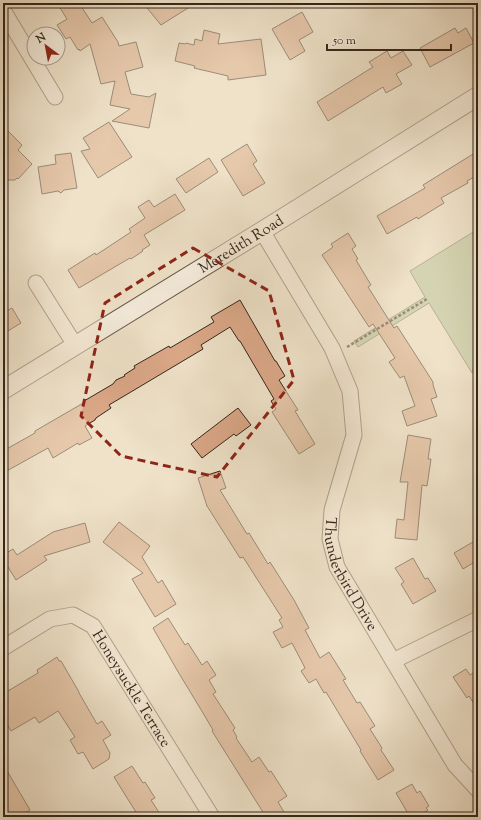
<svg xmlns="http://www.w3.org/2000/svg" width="481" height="820" viewBox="0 0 481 820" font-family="'Sorts Mill Goudy',serif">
	<rect width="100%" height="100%" fill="#efe2c9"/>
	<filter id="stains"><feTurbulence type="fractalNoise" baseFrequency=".005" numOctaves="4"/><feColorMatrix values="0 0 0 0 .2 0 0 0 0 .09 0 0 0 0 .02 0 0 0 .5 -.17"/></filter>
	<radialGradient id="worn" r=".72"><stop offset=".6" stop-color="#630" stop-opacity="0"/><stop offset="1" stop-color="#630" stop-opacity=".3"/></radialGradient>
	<path fill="#b7c398" stroke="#767459" d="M478 229V347L472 373 429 303 358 347 354 341 425 297 410 271Z"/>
	<path fill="#dba888" stroke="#35261a" d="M57 3H79L92 23 102 17 118 42 119 46 136 42 143 67 125 72 131 94 149 97 156 93 149 128 112 121 130 109 110 105 115 81 101 84 90 44 80 51 79 49 78 50 70 37 66 39 57 25 67 19Z
		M143 3H196L161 25Z
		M302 12 313 32 299 40 305 51 290 60 272 29Z
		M455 28 458 33 466 28 474 43 430 67 420 48Z
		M204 30 220 34 218 44 261 39 266 75 228 80V76L194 68 195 66 175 61 179 43 185 44 186 43 194 45 195 39 202 41Z
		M387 51 391 58 403 51 412 65 396 74 402 84 386 93 383 87 328 121 317 102 373 67 369 62Z
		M109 122 132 157 98 178 81 151 90 149 83 138Z
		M3 126 22 145 18 150 32 164 18 179 17 178 15 180H3Z
		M247 144 257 161 253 164 265 183 243 196 221 160Z
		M478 151V175L467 181 468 183 441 198 444 203 418 219 417 217 387 234 377 216 425 188 423 185Z
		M71 153 77 188 64 190 61 193 58 191 42 194 38 167 56 164 55 155Z
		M209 158 218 172 186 193 176 179Z
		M175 194 185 210 144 235 150 245 142 250 143 251 131 259 130 258 79 288 68 270 95 253 96 255 131 232 129 229 145 218 138 207 149 200 154 207Z
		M348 233 356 246 352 249 358 259 356 260 371 285 368 287 394 328 397 326 433 382V385L437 397 431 399 437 416 407 426 402 411 415 406 404 376 400 378 389 362 395 358 373 324 369 327 322 255 333 247 331 244Z
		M240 300 275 361H276L285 376 279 380 298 410 295 411 315 444 299 454 272 412 276 409 271 401 274 399 240 341H239L230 327 201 345 203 349 109 405 111 408 96 418 95 420 85 426 92 438 79 445 78 443 53 458 48 448 3 473V451L35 433V431L85 402 84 401 113 384 116 380 125 376 124 375 135 368 134 366 169 346 170 348 214 322 211 317Z
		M12 308 21 323 3 334V313Z
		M238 408 251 425 236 436 234 434 202 458 191 444Z
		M408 435 431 439 428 459H431L427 486 422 485 417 540 395 538 397 519 404 520 408 482H400Z
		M220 471 226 488 220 490 247 534 249 533 268 564 270 562 294 600 309 628 305 630 320 658 329 652 346 679 343 680 357 703 360 702 375 726 370 729 382 748 381 750 394 770 378 780 360 751 361 750 326 692 324 693 316 679 309 683 301 671 305 668 292 643 282 648 273 632 283 627 279 620 282 618 243 557 240 558 207 506 198 478Z
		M119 522 150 546 142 557 158 583 162 580 176 604 155 617 132 579 143 573 103 542Z
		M85 523 90 542 44 556 47 560 16 580 3 559V555L13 549 17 555 53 532Z
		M478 539V560L463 569 454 553Z
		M413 558 425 579 428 578 436 591 413 604 401 584 404 582 395 568Z
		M168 618 185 645 188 643 202 665 207 661 216 675 209 680 216 692 213 694 235 728 233 730 237 737 236 738 252 762 259 757 269 772 271 771 287 796 278 802 287 817H266L212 731 213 730 203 713 177 670 153 628Z
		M57 657 59 661H61L79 692V693L97 724 102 721 111 735 103 740 110 753 109 759 93 769 83 752 78 754 70 740 75 737 58 711 39 723 35 717 11 731 3 718V694L38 673 37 670Z
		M466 669 470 675 478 670V710L469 696 467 698 453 677Z
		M3 764 30 810 18 817H10L3 805Z
		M132 766 143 783 145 782 155 798 151 800 162 817H139L114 777Z
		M412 784 417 793 420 791 429 806 426 808 428 810 425 812 428 817H410L396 793Z"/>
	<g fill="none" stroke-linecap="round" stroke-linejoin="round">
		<g stroke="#645546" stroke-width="17">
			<g id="minor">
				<path d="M3 10 55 97"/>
				<path id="s1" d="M262 231 332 348 350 391 354 435 332 510 330 539 337 567 455 765 478 790"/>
				<path d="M36 283 75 345"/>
				<path id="s2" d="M3 648 50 619 73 615 93 626 212 817"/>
				<path d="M393 661 478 619"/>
			</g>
		</g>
		<g stroke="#645546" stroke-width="20">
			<g id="tertiary">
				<path id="s3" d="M3 390 262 231 478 96"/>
			</g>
		</g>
		<path stroke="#35261a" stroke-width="2.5" stroke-dasharray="3 2" stroke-linecap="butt" d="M347 347 427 299"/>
		<use href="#minor" stroke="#f5ecdc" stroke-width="15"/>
		<use href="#tertiary" stroke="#f5ecdc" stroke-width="18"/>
	</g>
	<path d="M0 0H481V820H0ZM193 248 269 291 294 380 217 477 121 456 81 416 105 303Z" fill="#efe2c9" fill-opacity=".55" fill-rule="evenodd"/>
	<path fill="none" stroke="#8f2418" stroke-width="3" stroke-dasharray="8 5" stroke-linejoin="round" d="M193 248 269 291 294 380 217 477 121 456 81 416 105 303Z"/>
	<g text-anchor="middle" stroke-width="3.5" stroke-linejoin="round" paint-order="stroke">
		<g font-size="15" fill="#35261a" stroke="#f5ecdc">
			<text dy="5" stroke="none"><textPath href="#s3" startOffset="279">Meredith Road</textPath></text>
			<text dy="5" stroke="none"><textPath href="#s1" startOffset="374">Thunderbird Drive</textPath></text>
			<text dy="5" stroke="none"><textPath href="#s2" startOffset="175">Honeysuckle Terrace</textPath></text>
		</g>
	</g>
	<rect width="481" height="820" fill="none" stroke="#efe2c9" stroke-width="16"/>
	<rect x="4" y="4" width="473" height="812" fill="none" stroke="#35261a" stroke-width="2"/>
	<rect x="8" y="8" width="465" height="804" fill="none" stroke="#35261a"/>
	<g transform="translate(46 46) rotate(328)"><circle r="19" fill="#f5ecdc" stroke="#a89d8e"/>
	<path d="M0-3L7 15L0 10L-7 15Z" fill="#8f2418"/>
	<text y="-6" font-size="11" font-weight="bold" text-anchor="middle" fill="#35261a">N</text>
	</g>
	<path d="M327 44v6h124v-6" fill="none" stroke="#35261a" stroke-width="2"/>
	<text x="333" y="44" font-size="12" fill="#35261a" stroke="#f5ecdc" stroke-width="3" paint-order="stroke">50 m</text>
	<rect width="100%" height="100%" filter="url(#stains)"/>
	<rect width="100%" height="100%" fill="url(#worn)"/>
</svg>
